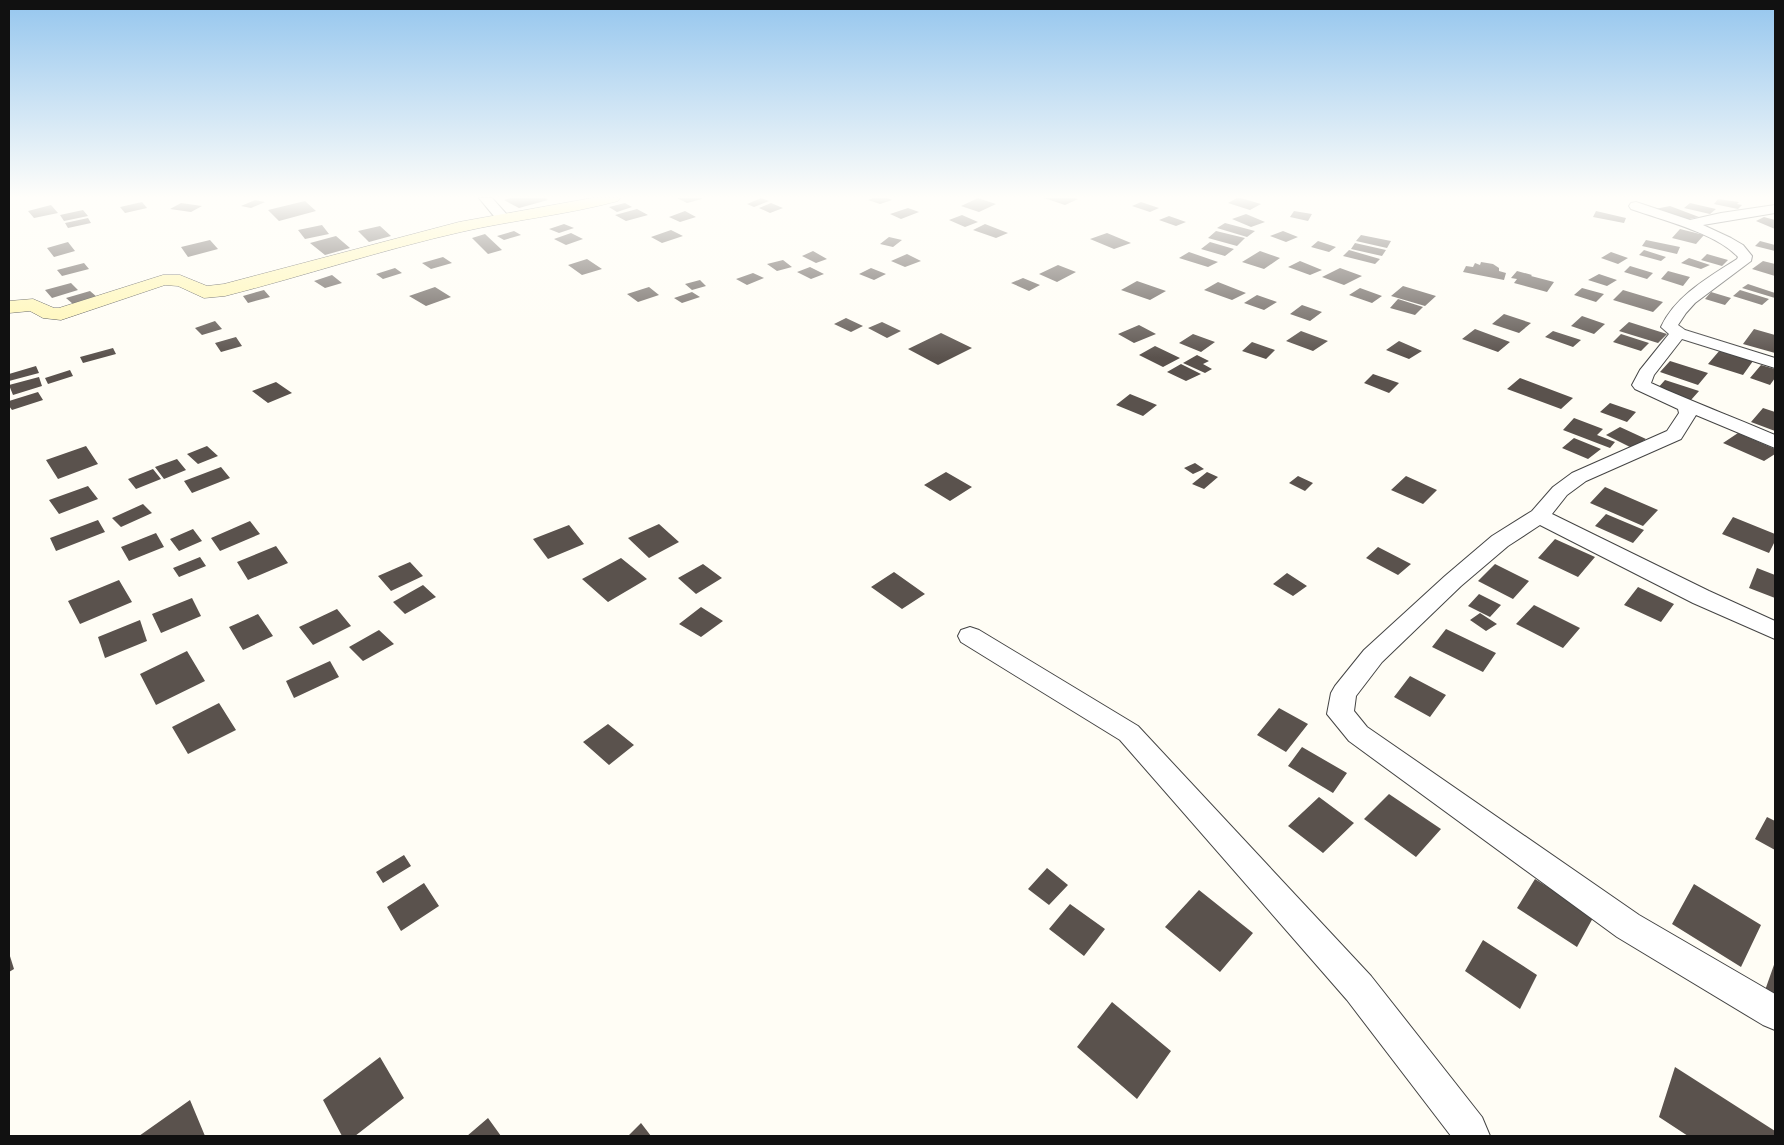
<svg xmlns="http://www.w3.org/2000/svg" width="1784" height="1145" viewBox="0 0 1784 1145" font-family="'Source Serif 4',serif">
	<rect width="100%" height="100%" fill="#fffdf5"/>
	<path fill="#5a524d" d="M510 198H545L548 200 519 208 504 200Z
		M677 198H702V199L687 203Z
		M761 198 769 201 754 207 747 204Z
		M873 198H887L892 200 880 204 868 200Z
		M978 198 996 204 979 212 961 206Z
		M1044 198H1075L1078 199 1065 205Z
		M1237 198H1241L1261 204 1250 210 1228 203Z
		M1718 199 1739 202 1737 204 1742 205 1738 209 1714 204Z
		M255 200 265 202 251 208 241 206Z
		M305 201 316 211 279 221 268 210Z
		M142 202 147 208 125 213 120 207Z
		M1141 202 1159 208 1150 212 1132 206Z
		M181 203 202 206 191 212 170 209Z
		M625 203 632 207 617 212 609 207Z
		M771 203 783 208 770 213 759 208Z
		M1690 203 1716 209 1710 214 1684 208Z
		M51 205 58 213 34 218 28 211Z
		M1670 206 1699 217 1684 220 1655 209Z
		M908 208 919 212 901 219 890 214Z
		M637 209 648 215 626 221 615 215Z
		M83 210 88 216 64 221 60 215Z
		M685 211 696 217 680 222 669 217Z
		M1294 211 1312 214 1308 221 1290 217Z
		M1596 211 1626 218 1624 223 1593 217Z
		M1246 214 1265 222 1251 227 1232 219Z
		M962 215 978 222 965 227 949 220Z
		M1169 216 1186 222 1176 226 1159 220Z
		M1764 217 1775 220V229L1756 221Z
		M88 218 91 223 68 228 65 223Z
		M1225 223 1255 231 1247 237 1217 228Z
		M564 224 574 228 559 233 549 229Z
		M985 224 1008 233 996 238 973 230Z
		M322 225 329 234 305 239 298 230Z
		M380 226 391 236 369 242 358 231Z
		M1680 229 1704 235 1696 244 1672 238Z
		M671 230 683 236 662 243 651 237Z
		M514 231 521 235 504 240 497 236Z
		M1216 231 1245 238 1237 246 1208 238Z
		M1283 231 1298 237 1286 242 1270 236Z
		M571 233 583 239 566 245 554 239Z
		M1107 233 1131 243 1114 249 1090 239Z
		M485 234 502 250 488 254 472 238Z
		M1361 235 1391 241 1387 248 1356 241Z
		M336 236 350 248 325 255 310 243Z
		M889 237 902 240 893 247 880 244Z
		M210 240 218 249 188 257 181 247Z
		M1646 240 1680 247 1677 254 1642 246Z
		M1318 241 1336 247 1329 252 1311 247Z
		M1760 241 1775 245V251L1755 246Z
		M68 242 75 251 54 257 47 248Z
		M1210 242 1234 249 1225 256 1201 249Z
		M1355 243 1386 250 1382 256 1351 249Z
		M1349 250 1380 259 1375 264 1343 256Z
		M1644 250 1666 257 1661 261 1639 255Z
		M813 251 827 259 816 263 802 256Z
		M1260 251 1280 258 1264 269 1242 262Z
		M1189 252 1218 262 1208 267 1179 258Z
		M1611 252 1628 258 1618 264 1601 258Z
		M907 254 921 261 905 267 891 261Z
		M1707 254 1728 260 1722 266 1701 260Z
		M443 257 452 263 431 269 422 263Z
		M1689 258 1710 265 1701 269 1681 263Z
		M587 259 602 269 582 275 568 265Z
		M783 260 792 267 777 271 767 264Z
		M1300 261 1322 270 1310 275 1288 267Z
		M1763 261 1775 264V276L1752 269Z
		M1481 262 1493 264 1499 268V271L1506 273 1504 280 1463 272 1466 266 1473 267 1475 263 1480 265Z
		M84 263 89 269 62 276 57 270Z
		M1058 265 1076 272 1057 282 1039 274Z
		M1630 266 1653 273 1647 279 1624 272Z
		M810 267 824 274 811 279 797 272Z
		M395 268 402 273 383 279 376 274Z
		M871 268 886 274 874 280 859 274Z
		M1340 268 1362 276 1344 285 1322 277Z
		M1517 271 1532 275 1531 276 1554 282 1547 292 1514 283 1517 279 1511 278Z
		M1668 271 1690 277 1683 286 1661 279Z
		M753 273 764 278 747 285 736 279Z
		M1599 274 1617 280 1607 286 1588 280Z
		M332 275 342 283 325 288 314 281Z
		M1023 278 1040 285 1029 291 1011 283Z
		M700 280 706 286 692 290 685 284Z
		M1137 281 1166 291 1150 300 1121 290Z
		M1218 282 1246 293 1232 300 1204 290Z
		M71 283 78 290 52 298 45 290Z
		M1748 284 1775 293V298L1742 288Z
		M1403 286 1436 296 1425 306 1391 296Z
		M435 287 451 297 426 306 409 296Z
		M649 287 659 295 638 302 627 294Z
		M1360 288 1382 296 1372 303 1349 295Z
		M1582 288 1604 294 1596 302 1574 295Z
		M264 290 270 297 248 303 243 296Z
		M1623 290 1663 302 1653 312 1613 300Z
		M1740 290 1769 299 1762 305 1733 296Z
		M90 291 97 297 73 304 66 298Z
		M692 292 700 297 682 303 674 298Z
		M1711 292 1731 298 1725 305 1705 299Z
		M1257 295 1277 302 1264 310 1244 303Z
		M1398 299 1423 307 1415 315 1390 308Z
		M1302 305 1322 312 1310 321 1290 314Z
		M1504 314 1531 323 1519 333 1492 324Z
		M1582 316 1605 324 1594 334 1571 326Z
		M846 318 863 326 851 332 834 324Z
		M215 321 222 329 202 335 195 328Z
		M882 322 901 331 887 338 868 328Z
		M1629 322 1667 334 1658 343 1619 331Z
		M1139 325 1156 334 1134 343 1118 334Z
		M1475 329 1510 342 1498 352 1462 339Z
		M1754 329 1775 335V353L1743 344Z
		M1301 331 1328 341 1313 351 1286 341Z
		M1553 331 1581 340 1573 347 1545 337Z
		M941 333 972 348 938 365 908 349Z
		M1193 334 1215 342 1201 352 1179 343Z
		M1621 334 1649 343 1641 351 1613 342Z
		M236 337 242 346 221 352 215 343Z
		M1399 341 1422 351 1409 359 1386 350Z
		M1252 342 1275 350 1266 359 1242 351Z
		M1155 346 1180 358 1163 367 1139 355Z
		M113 348 116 354 83 363 80 357Z
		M1720 350 1753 361 1743 375 1708 364Z
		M1197 355 1209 361 1203 364 1212 369 1205 373 1183 363Z
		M1670 361 1708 373 1698 385 1660 372Z
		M1181 364 1201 374 1186 381 1167 372Z
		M1761 365 1775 369V378L1770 385 1750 378Z
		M36 366 39 373 9 381V374Z
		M70 370 73 376 48 384 45 378Z
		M1373 374 1399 383 1389 393 1364 383Z
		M39 377 42 386 13 395 9 385Z
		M1520 378 1573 398 1561 409 1507 389Z
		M1665 380 1699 391 1691 400 1657 389Z
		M276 382 292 393 268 403 252 391Z
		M38 392 43 400 12 410 9 406V401Z
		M1130 394 1157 405 1143 416 1116 405Z
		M1610 403 1636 412 1627 422 1600 412Z
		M1763 408 1775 412V431L1751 422Z
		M1574 418 1603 429 1597 435 1615 442 1610 448 1563 430Z
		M1620 427 1646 439 1632 448 1606 435Z
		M1738 433 1775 449V454L1764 461 1723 443Z
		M1574 438 1601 449 1588 459 1562 448Z
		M86 446 98 464 58 479 46 460Z
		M207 446 218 456 198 464 187 454Z
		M177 459 186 470 164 479 155 467Z
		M1195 463 1204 469 1193 474 1184 468Z
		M221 467 230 478 192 493 184 481Z
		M153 469 161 479 136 489 128 479Z
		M946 472 972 487 950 501 924 485Z
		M1207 472 1218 477 1204 489 1192 484Z
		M1298 476 1313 483 1305 491 1289 483Z
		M1406 476 1437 490 1423 504 1391 490Z
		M88 486 98 499 59 514 49 500Z
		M1605 487 1658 510 1643 526 1590 503Z
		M143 504 152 513 121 527 112 518Z
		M1606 514 1644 530 1633 543 1595 526Z
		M1733 517 1775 534V541L1769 553 1722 534Z
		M98 520 105 532 56 551 50 538Z
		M250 521 260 534 220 551 211 538Z
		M659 524 679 542 649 558 628 538Z
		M569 525 584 544 548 559 533 539Z
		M193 529 202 541 179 551 170 539Z
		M156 533 164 547 129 561 121 547Z
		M1555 539 1595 557 1578 577 1538 558Z
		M276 546 288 563 248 580 237 562Z
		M1378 547 1411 564 1398 575 1366 558Z
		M200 557 206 566 179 577 173 568Z
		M621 558 647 579 608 602 582 579Z
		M410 562 423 576 391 591 378 576Z
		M703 564 722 578 696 594 678 578Z
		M1495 564 1529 581 1513 599 1478 581Z
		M1757 568 1775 575V598L1749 588Z
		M894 572 925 594 902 609 871 587Z
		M1287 573 1307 586 1293 596 1273 584Z
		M119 580 132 602 80 624 68 601Z
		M423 585 436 597 405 614 393 602Z
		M1638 587 1674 604 1661 622 1624 605Z
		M1479 594 1501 605 1490 617 1468 606Z
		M192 598 201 616 161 633 152 614Z
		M1534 605 1580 628 1563 648 1516 624Z
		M701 607 723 621 701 637 679 624Z
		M337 609 351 626 313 645 299 627Z
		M1480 613 1497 624 1486 631 1470 620Z
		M258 614 273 636 243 650 229 627Z
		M140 620 147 641 105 658 98 637Z
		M1446 629 1496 653 1483 672 1432 647Z
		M379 630 394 644 363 661 349 647Z
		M187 651 205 681 156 705 140 674Z
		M330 661 339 677 294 698 286 681Z
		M1410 676 1446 695 1430 717 1394 697Z
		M219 703 236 730 188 754 172 727Z
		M1279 708 1308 724 1286 752 1257 735Z
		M608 724 634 745 609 765 583 742Z
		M1302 747 1347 773 1333 793 1288 766Z
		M1389 794 1441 829 1416 857 1364 819Z
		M1319 797 1354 823 1323 853 1288 826Z
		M1767 817 1775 821V850L1755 839Z
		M404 855 411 866 383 883 376 872Z
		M1047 868 1068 885 1049 905 1028 889Z
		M1535 879 1594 916 1577 947 1517 908Z
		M424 883 439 906 401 931 387 907Z
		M1694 884 1761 925 1741 967 1672 924Z
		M1199 890 1253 933 1220 972 1165 927Z
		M1070 904 1105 929 1084 956 1049 929Z
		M1483 940 1537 975 1520 1009 1465 971Z
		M9 953 14 969 9 972Z
		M1775 962V1004L1763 996Z
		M1112 1002 1171 1051 1137 1099 1077 1047Z
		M380 1057 404 1098 355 1136H342L323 1100Z
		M1675 1067 1775 1131V1136H1688L1659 1117Z
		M190 1100 205 1136H139Z
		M488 1118 501 1136H467Z
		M641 1123 651 1136H628Z"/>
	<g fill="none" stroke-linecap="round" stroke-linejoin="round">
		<g stroke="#444" stroke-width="2">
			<path id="street" d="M479 198H492L510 218 508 221H498Z
				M1636 202 1690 220 1721 213 1775 205V213L1703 225 1731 238 1743 245 1752 256 1751 261 1695 303 1686 313 1678 325 1685 330 1775 358V368L1682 339 1654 375 1651 383C1692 402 1734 417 1775 435V448L1696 415 1681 439 1586 481 1567 495 1552 514 1709 591 1775 621V639L1693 603 1540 525 1508 546 1461 586 1382 662 1356 696 1354 711 1367 727 1639 915 1775 994V1030L1763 1025 1617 937 1349 741 1327 714 1331 693 1335 686 1364 650 1445 576 1492 536 1532 511 1553 487 1572 473 1667 431 1679 413 1678 409 1635 389 1632 385 1640 370 1669 334 1661 327C1675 296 1709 277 1737 259L1738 257C1716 233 1662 220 1631 209L1629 206 1631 203Z
				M970 627 979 630 1138 726 1371 976 1482 1117 1490 1136H1451L1347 1000 1120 740 961 642 958 636 961 630Z"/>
		</g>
		<g stroke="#333" stroke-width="1">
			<path id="secondary" d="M592 198H620L618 201C566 215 513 220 461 232 381 250 304 276 225 296L204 298 178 286 165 285 61 320 43 318 30 311 9 313V301L33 299 54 308H59L163 275H180L207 286 224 284 459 222Z"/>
		</g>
		<use href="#street" fill="#fff" fill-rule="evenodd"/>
		<use href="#secondary" fill="#fff6b0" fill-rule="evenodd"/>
	</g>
	<linearGradient id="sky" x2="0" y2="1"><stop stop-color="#95c6ee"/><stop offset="0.55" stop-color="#fffefa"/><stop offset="1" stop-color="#fffefa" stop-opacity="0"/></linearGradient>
	<rect width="1784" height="358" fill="url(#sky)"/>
	<rect width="1784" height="1145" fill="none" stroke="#111111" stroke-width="20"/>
</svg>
